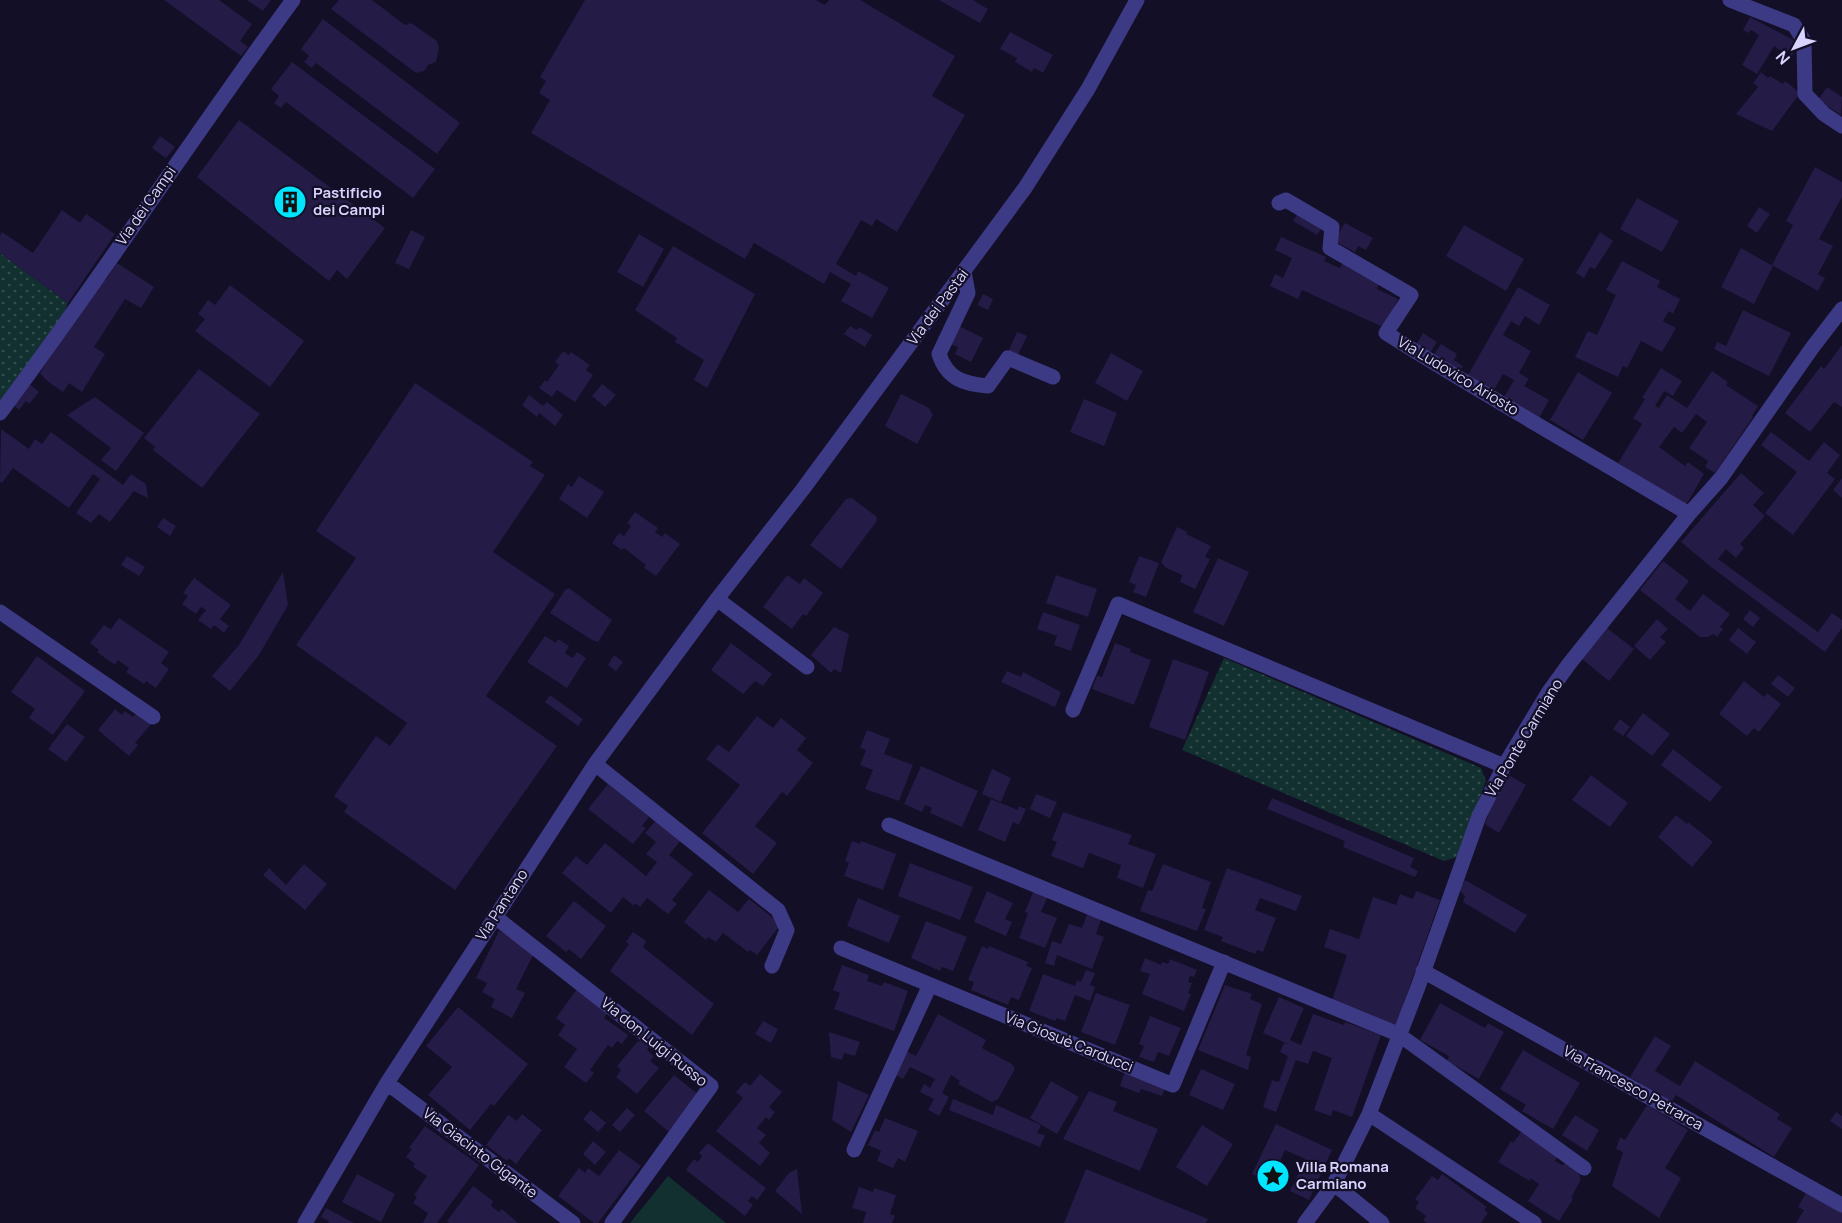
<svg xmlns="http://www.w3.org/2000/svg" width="1842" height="1223" viewBox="0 0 1842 1223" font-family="Manrope,sans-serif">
	<defs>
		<pattern id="grass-dots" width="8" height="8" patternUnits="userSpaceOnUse" patternTransform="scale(1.5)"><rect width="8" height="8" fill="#12302f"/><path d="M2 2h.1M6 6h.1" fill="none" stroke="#344d4e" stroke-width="1.8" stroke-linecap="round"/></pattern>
	</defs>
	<rect width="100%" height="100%" fill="#130f26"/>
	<path fill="url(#grass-dots)" d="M0 253 68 303 61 322 0 403Z
		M1224 658 1481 768 1486 781 1457 857 1444 861 1182 750Z"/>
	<path fill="#12302f" d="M668 1176 726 1223H630Z"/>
	<path fill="#241b47" d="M164 0H219L252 24 240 41 248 47 241 56Z
		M247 0H271L263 11Z
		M339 0H372L405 25 411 23 437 41 439 48 436 62 428 65 424 71 416 73 331 9Z
		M585 0H816L825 5 829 0H860L955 56 932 96 965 115 897 232 876 219 872 226 861 220 836 264 856 276 858 271 889 288 872 318 841 301 851 284 830 272 824 284 754 243 745 259 531 133 550 100 539 93 546 81 540 77Z
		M939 0H973L988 9 980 23Z
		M1750 17 1799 43 1791 57 1774 46 1757 74 1742 65 1759 35 1751 30 1748 33 1743 30Z
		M323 19 460 123 437 154 316 63 312 68 304 62 309 56 301 49Z
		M1010 32 1053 55 1043 73 1034 68 1032 72 1015 62 1017 58 1000 49Z
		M292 62 435 169 413 198 286 102 281 108 274 103 279 96 271 89Z
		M1761 72 1768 78 1770 76 1783 84 1785 81 1800 93 1772 131 1736 114 1758 87 1753 83Z
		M1827 87 1842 97 1841 115 1818 100Z
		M239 120 385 228 347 279 337 270 329 281 197 177Z
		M160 136 175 147 166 158 152 148Z
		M1815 167 1842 182V197L1819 239 1833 246 1818 274 1825 278 1818 291 1772 265 1793 225 1786 221Z
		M1637 198 1679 221 1662 252 1620 229Z
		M1759 207 1770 214 1757 233 1747 226Z
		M62 210 80 223 86 214 115 234 68 303 0 253V236L2 232 33 253Z
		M1298 213 1322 227 1317 235 1293 221Z
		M1345 223 1373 238 1366 250 1358 246 1355 252 1334 241Z
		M1464 225 1524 259 1506 291 1446 256Z
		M411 230 425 237 409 269 395 263Z
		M1600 232 1613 241 1595 269 1590 267 1584 278 1576 273Z
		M639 234 664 249 643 287 617 272Z
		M1281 237 1326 257 1324 261 1340 268 1343 262 1381 280 1377 289 1398 299 1385 328 1302 290 1298 299 1270 286 1275 274 1283 278 1292 258 1275 250Z
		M673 246 755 294 707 388 694 380 704 360 675 342 677 338 635 310Z
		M1741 248 1773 266 1754 304 1721 287Z
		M1622 261 1660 281 1657 287 1680 299 1673 314 1669 311 1663 321 1676 328 1662 352 1641 341 1627 368 1623 366 1618 377 1575 357 1588 331 1597 335 1616 295 1606 290Z
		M117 263 154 287 141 308 125 299 94 347 105 354 82 392 69 383 63 392 46 380 40 373 101 276 106 280Z
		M230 285 304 341 270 387 195 331 205 319 198 314 208 300 215 305Z
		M1518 287 1550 305 1539 325 1525 316 1519 326 1511 321 1503 335 1531 351 1519 373 1529 379 1524 386 1549 400 1539 418 1504 397 1514 380 1503 374 1493 392 1467 377Z
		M983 294 993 299 988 310 977 305Z
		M1743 310 1791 333 1769 376 1714 349 1717 342 1726 346Z
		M850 326 857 330 859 327 872 335 865 347 844 334Z
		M959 326 983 338 971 362 955 354 958 347 950 344Z
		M1017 332 1027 336 1017 357 1008 352Z
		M1423 333 1437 342 1430 353 1416 345Z
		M1441 344 1457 354 1454 360 1463 366 1459 372 1433 356Z
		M1842 345V407L1834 402 1810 432 1785 413 1821 366 1824 369Z
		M563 351 569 355 571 352 590 365 586 370 593 375 575 402 557 390 552 397 539 388 545 380 547 382 559 365 555 362Z
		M1111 353 1143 371 1127 401 1095 383Z
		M1661 368 1682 381 1673 396 1664 391 1655 406 1659 408 1667 395 1687 408 1712 371 1728 382 1726 385 1758 406 1752 416 1753 417 1715 473 1705 467 1708 461 1689 448 1707 422 1696 414 1682 433 1674 427 1659 447 1685 466 1688 462 1704 474 1686 505 1618 463 1642 424 1633 418 1645 399 1642 398Z
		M199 369 260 414 202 488 153 450 155 447 144 438Z
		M1578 372 1612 393 1583 440 1550 420Z
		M27 382 39 392 29 404 26 401 19 410 11 403Z
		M415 383 533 462 530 466 545 475 493 552 555 594 486 696 557 746 455 890 344 812 348 806 334 796 376 736 390 746 407 723 296 645 356 558 316 531Z
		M602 384 616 395 605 407 592 396Z
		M901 394 929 408 933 415 917 444 885 426Z
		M529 395 543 406 547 402 563 415 555 426 539 413 537 417 522 405Z
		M95 397 144 433 116 471 101 460 111 448 67 415Z
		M1084 399 1117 413 1104 446 1070 432Z
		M1 429 29 449 35 439 42 444 51 432 123 485 131 474 146 484 148 498 134 491 110 522 99 514 91 523 76 513 100 479 93 474 69 508 13 468 2 483 0 482Z
		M1771 432 1809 461 1824 442 1840 455 1827 473 1835 479 1793 535 1765 513 1797 472 1761 445Z
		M1741 473 1764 493 1753 505 1765 516 1740 544 1744 548 1736 558 1726 549 1718 559 1818 632 1832 613 1842 620V628L1825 652 1711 567 1681 542Z
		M579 476 604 492 587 518 559 499 568 484 572 487Z
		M1842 478V498L1833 490Z
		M852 498 877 517 876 522 841 569 810 545 846 499Z
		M635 512 658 528 655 532 662 537 665 533 680 544 656 576 644 568 646 565 624 548 622 550 612 543 619 533 624 536 631 526 627 523Z
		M163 518 176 526 170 536 157 527Z
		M1177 527 1187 532 1186 534 1211 546 1205 557 1210 559 1195 589 1180 582 1182 575 1166 568 1161 562Z
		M127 556 145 567 139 576 121 565Z
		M1139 556 1159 563 1146 597 1133 592 1136 585 1129 582Z
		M1218 558 1249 572 1224 626 1193 612Z
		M1663 561 1689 581 1675 599 1690 611 1703 594 1730 614 1720 627 1723 629 1717 637 1714 634 1707 637H1700L1640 590Z
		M283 572 288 605 259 655 230 691 212 676 239 645Z
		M787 575 800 584 804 578 823 593 806 616 803 614 792 629 763 607Z
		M1056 575 1097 589 1088 617 1046 603Z
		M194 578 231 605 220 619 229 626 224 633 214 625 211 629 198 620 206 610 201 607 196 614 182 604 188 596 183 593Z
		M569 588 612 620 598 642 592 640 550 613 565 590Z
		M1750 610 1760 618 1753 627 1743 619Z
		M1043 612 1080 625 1071 651 1054 645 1057 636 1037 629Z
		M119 618 169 652 161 663 169 669 156 688 146 681 144 684 126 672 129 668 118 660 115 665 97 652 99 650 90 643 104 625 111 629Z
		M1657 619 1668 629 1660 637 1666 642 1650 660 1634 646Z
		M834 627 849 634 841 673 834 669 831 673 811 655Z
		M1607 628 1634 649 1609 681 1582 659Z
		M1738 628 1756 642 1747 654 1729 640Z
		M545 636 556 643 558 639 569 646 565 653 573 658 577 652 586 658 567 688 527 662Z
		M731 643 772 674 763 686 755 681 743 694 711 670Z
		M1115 643 1131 649 1130 652 1151 660 1134 705 1092 689 1097 676 1102 677Z
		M614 655 623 662 616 671 608 665Z
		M37 656 85 691 53 735 29 718 35 709 11 692Z
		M1173 659 1209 672 1185 740 1149 727Z
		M1007 671 1021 677 1023 672 1061 692 1055 707 1001 682Z
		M1778 675 1795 688 1788 697 1771 684Z
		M1744 681 1764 697 1767 693 1781 704 1759 732 1754 728 1747 736 1719 714Z
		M550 695 583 719 578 726 545 702Z
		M115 709 122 715 125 711 133 717 138 711 152 723 135 743 138 745 129 756 98 730Z
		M1643 713 1670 734 1652 756 1626 736Z
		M757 716 773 728 781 718 806 738 797 750 813 763 787 796 782 792 755 826 777 843 753 874 702 833 740 785 706 759 718 744 729 752Z
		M1620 719 1630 727 1623 736 1613 729Z
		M67 724 85 737 66 762 48 749Z
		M867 730 890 739 884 754 913 765 899 801 865 789 873 770 860 765 866 750 860 748Z
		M1673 749 1722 787 1710 802 1661 765Z
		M921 766 978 791 962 827 930 813 932 808 925 805 922 812 904 804Z
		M992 769 1011 778 1001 802 982 794Z
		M1503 772 1526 785 1499 833 1485 824Z
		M1591 775 1628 803 1610 827 1572 800Z
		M608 784 649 817 642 826 646 828 633 844 588 809Z
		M1036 794 1057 802 1050 818 1030 809Z
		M1272 798 1414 858 1410 867 1418 871 1415 877 1343 847 1345 841 1267 809Z
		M991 799 1018 810 1019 806 1026 809 1019 825 1013 822 1005 842 978 830Z
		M1063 812 1132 835 1128 844 1156 854 1143 888 1117 878 1121 865 1089 853 1083 868 1051 856 1057 842 1052 840Z
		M1676 815 1687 824 1688 822 1713 842 1692 867 1658 837Z
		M657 819 682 839 669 855 693 874 672 900 677 904 668 914 647 898 640 907 635 903 634 906 623 897 611 913 562 873 576 856 587 865 605 843 646 876 657 862 646 854 656 842 645 833Z
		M852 841 860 844 861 841 896 854 883 890 844 876 849 863 845 861Z
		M910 863 973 887 960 920 898 896Z
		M304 864 327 884 305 910 263 875 269 868 286 885Z
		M1163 864 1211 882 1202 908 1206 909 1197 931 1140 911 1148 890 1152 891Z
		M1227 868 1302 896 1296 911 1260 898 1255 910 1276 918 1263 952 1257 950 1255 954 1221 941 1223 937 1204 930Z
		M1465 880 1527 915 1515 933 1463 902 1465 896 1459 890Z
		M709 890 738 912 749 899 781 924 757 955 750 950 748 952 723 933 716 942 708 937 706 940 684 922Z
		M1034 890 1048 896 1041 912 1057 918 1045 948 1019 938 1028 913 1025 912Z
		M987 891 1013 903 1005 919 1012 922 1006 936 974 922Z
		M1416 891 1440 900 1396 1025 1331 1003 1347 955 1324 947 1330 929 1359 939 1373 897 1396 905 1400 894 1413 899Z
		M858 898 900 916 889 943 847 926Z
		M574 901 606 926 581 959 569 949 566 952 546 936Z
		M1088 912 1102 917 1096 934 1104 937 1092 969 1057 955 1054 966 1045 963 1052 941 1061 944 1069 924 1082 928Z
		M926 921 967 937 953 971 942 967 940 971 911 958Z
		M499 931 536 949 516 989 525 993 512 1018 491 1007 495 999 482 992 487 983 476 978Z
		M633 932 646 941 643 947 714 1004 692 1035 610 971 629 944 626 942Z
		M982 946 988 949 989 946 1028 962 1026 966 1032 968 1019 1000 1011 997 1008 1005 971 990 974 982 968 980Z
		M1145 958 1161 965 1162 962 1168 964 1170 959 1197 970 1194 977 1190 976 1188 982 1192 983 1188 993 1191 994 1184 1011 1142 994 1150 974 1140 971Z
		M842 965 869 975 867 981 882 986 884 982 908 991 894 1031 834 1009 840 993 833 990Z
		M1086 970 1095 973 1090 985 1095 987 1090 1001 1075 995 1065 1021 1057 1018 1055 1021 1029 1011 1043 974 1075 986 1077 980 1081 982Z
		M1225 985 1252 994 1250 999 1262 1004 1246 1055 1251 1057 1248 1070 1198 1050Z
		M577 989 609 1011 604 1018 628 1035 622 1044 617 1041 612 1048 608 1045 590 1070 594 1073 586 1083 564 1067 577 1049 558 1035 565 1025 556 1018Z
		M1096 993 1130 1005 1115 1045 1081 1032Z
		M1279 997 1304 1008 1290 1040 1301 1045 1313 1014 1344 1025 1345 1022 1381 1035 1352 1117 1333 1110 1331 1116 1314 1110 1332 1058 1313 1051 1308 1064 1296 1060 1276 1112 1263 1107 1272 1080 1279 1082 1288 1056 1280 1052 1284 1043 1288 1044 1263 1033Z
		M1440 1003 1485 1028 1488 1023 1504 1032 1479 1079 1447 1061 1449 1056 1420 1040Z
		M458 1007 528 1064 494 1106 491 1104 470 1130 428 1095 452 1067 426 1046Z
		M938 1014 986 1040 982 1048 1012 1064 1015 1069 998 1099 992 1102 958 1084 960 1081 951 1075 942 1093 949 1097 939 1116 928 1110 934 1099 920 1092 924 1084 930 1088 935 1079 910 1067 903 1079 893 1074 905 1051 916 1056Z
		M1150 1016 1181 1028 1169 1056 1158 1052 1154 1062 1139 1057 1144 1046 1139 1044Z
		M763 1021 778 1029 771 1043 755 1034Z
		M829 1032 860 1042 855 1056 844 1053 842 1060 831 1057Z
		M1655 1036 1671 1046 1655 1071 1680 1086 1695 1061 1780 1114 1777 1119 1792 1128 1774 1157 1676 1095 1671 1103 1630 1077Z
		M641 1040 649 1047 647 1050 654 1056 650 1061 659 1068 637 1094 616 1077 621 1070 617 1066 638 1041 639 1042Z
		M1523 1050 1580 1083 1553 1129 1522 1111 1526 1105 1500 1089Z
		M1201 1069 1235 1084 1223 1110 1189 1095Z
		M1125 1071 1166 1086 1162 1096 1141 1089 1139 1093 1120 1086Z
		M760 1074 782 1092 769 1107 775 1112 769 1120 766 1117 757 1128 766 1135 759 1143 770 1153 760 1166 716 1131 743 1098 736 1092 745 1082 750 1086Z
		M674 1075 700 1096 669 1132 644 1111Z
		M838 1081 869 1095 851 1132 832 1120Z
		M1051 1081 1079 1097 1057 1134 1030 1118Z
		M1089 1091 1117 1102 1113 1111 1158 1129 1140 1171 1063 1139Z
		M953 1099 993 1115 996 1105 1041 1125 1037 1133 1045 1135 1040 1147 949 1110Z
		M1647 1105 1688 1130 1665 1168 1681 1178 1659 1218 1612 1186 1623 1152 1616 1149 1620 1137 1625 1140Z
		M627 1108 635 1115 620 1132 612 1125Z
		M591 1110 606 1123 598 1132 583 1119Z
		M1836 1112 1842 1116V1129L1830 1121Z
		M522 1114 542 1130 516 1164 509 1158 507 1161 486 1145 508 1115 517 1121Z
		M1575 1115 1599 1130 1587 1151 1562 1135Z
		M885 1118 918 1131 905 1162 898 1158 893 1168 877 1161 881 1151 868 1145 875 1130 879 1132Z
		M1276 1124 1332 1150 1309 1200 1290 1191 1305 1159 1285 1150 1270 1183 1252 1174Z
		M1202 1125 1233 1144 1207 1186 1176 1167Z
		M425 1126 479 1165 437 1223H423L428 1213 413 1203 417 1197 414 1195 427 1176 413 1167 415 1164 406 1157 412 1149 409 1148Z
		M1521 1132 1558 1155 1555 1161 1562 1165 1567 1163 1577 1170 1581 1179 1571 1198 1573 1199 1559 1221 1528 1201 1539 1184 1530 1178V1181L1498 1162 1511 1141 1513 1143Z
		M593 1141 606 1152 595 1165 583 1154Z
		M708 1143 766 1188 757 1200 752 1196 748 1201 753 1205 745 1216 686 1170 694 1159 698 1162 702 1156 699 1153Z
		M619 1150 641 1166 598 1223H594L558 1196 579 1168 585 1173 588 1168 599 1176Z
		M797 1169 802 1214 775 1191 789 1173Z
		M1086 1169 1208 1219 1206 1223H1064Z
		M357 1174 395 1194 381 1222 342 1202Z
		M1442 1174 1487 1207 1484 1210 1488 1213 1481 1223H1427L1423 1220 1426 1216 1415 1208 1419 1202 1415 1199 1432 1176 1438 1180Z
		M473 1186 493 1201 491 1206 499 1212 502 1209 518 1223H449L447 1221Z
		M859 1187 873 1192 874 1188 896 1195 890 1214 895 1216 892 1223H863L866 1212 852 1208Z
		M1808 1189 1842 1210V1223H1796L1804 1210 1798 1207Z
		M326 1208 354 1223H328L329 1221 321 1217Z"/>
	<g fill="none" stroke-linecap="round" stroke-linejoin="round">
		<path stroke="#3d3a85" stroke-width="15" d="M1730 0 1794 25 1804 41 1805 94 1824 114 1842 126
			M1279 203 1286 200 1332 227 1330 248 1411 295 1386 333C1485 396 1588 453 1689 514
			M964 272 968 293 939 354C947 379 964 384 988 386L1008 358 1053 377
			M0 413C101 278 193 136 293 0
			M717 599 807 667
			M0 612 153 717
			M1073 710 1118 604 1504 766
			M595 764 778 910 787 930 772 966
			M889 825 1398 1034 1584 1168
			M494 916 711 1086 612 1223
			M841 948 1173 1085 1224 962
			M1423 971 1842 1205
			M387 1083 573 1223
			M1369 1114 1534 1223
			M854 1150 930 985
			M1334 1184 1382 1223
			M305 1223 387 1083 595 764 717 599 803 489 1025 188 1088 89 1137 0
			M1305 1223 1334 1184 1369 1114 1418 987 1479 816 1504 766 1548 693 1569 664 1689 514 1721 478 1812 348 1842 309"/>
	</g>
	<defs>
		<g id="building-disc" transform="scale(1.725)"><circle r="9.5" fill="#00e5ff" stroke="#130f26"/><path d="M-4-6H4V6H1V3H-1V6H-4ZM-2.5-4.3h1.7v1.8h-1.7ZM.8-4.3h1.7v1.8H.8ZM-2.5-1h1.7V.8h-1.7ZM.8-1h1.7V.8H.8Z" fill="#111"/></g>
		<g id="sight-disc" transform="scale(1.725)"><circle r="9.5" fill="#00e5ff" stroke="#130f26"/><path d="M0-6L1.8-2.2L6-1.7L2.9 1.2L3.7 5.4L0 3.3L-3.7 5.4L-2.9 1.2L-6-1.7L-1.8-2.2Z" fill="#111"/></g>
	</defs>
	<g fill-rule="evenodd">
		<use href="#building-disc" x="290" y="202"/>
		<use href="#sight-disc" x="1273" y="1176"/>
	</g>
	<g text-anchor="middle" stroke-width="4.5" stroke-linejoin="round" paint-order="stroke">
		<g font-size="15" font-weight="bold" fill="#d9d4ff" stroke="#130f26" text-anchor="start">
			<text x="313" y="198">Pastificio<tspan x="313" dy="17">dei Campi</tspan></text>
			<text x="1296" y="1172">Villa Romana<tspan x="1296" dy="17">Carmiano</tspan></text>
		</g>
		<g font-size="15" fill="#d9d4ff" stroke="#130f26">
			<text transform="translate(146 206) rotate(-55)" y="5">Via dei Campi</text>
			<text transform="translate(938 307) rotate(-53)" y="5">Via dei Pastai</text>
			<text transform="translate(1458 376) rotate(31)" y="5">Via Ludovico Ariosto</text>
			<text transform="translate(1524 738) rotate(-59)" y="5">Via Ponte Carmiano</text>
			<text transform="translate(502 905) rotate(-57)" y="5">Via Pantano</text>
			<text transform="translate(654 1042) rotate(39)" y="5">Via don Luigi Russo</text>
			<text transform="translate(1069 1042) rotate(22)" y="5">Via Giosuè Carducci</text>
			<text transform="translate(1633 1088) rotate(29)" y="5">Via Francesco Petrarca</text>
			<text transform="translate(480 1153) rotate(37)" y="5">Via Giacinto Gigante</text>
		</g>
	</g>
	<g transform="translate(1794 48) rotate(229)" stroke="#130f26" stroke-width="4.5" paint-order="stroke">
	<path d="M0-4.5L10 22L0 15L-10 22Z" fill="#d9d4ff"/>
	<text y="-9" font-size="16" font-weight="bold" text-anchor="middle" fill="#d9d4ff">N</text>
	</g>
</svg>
